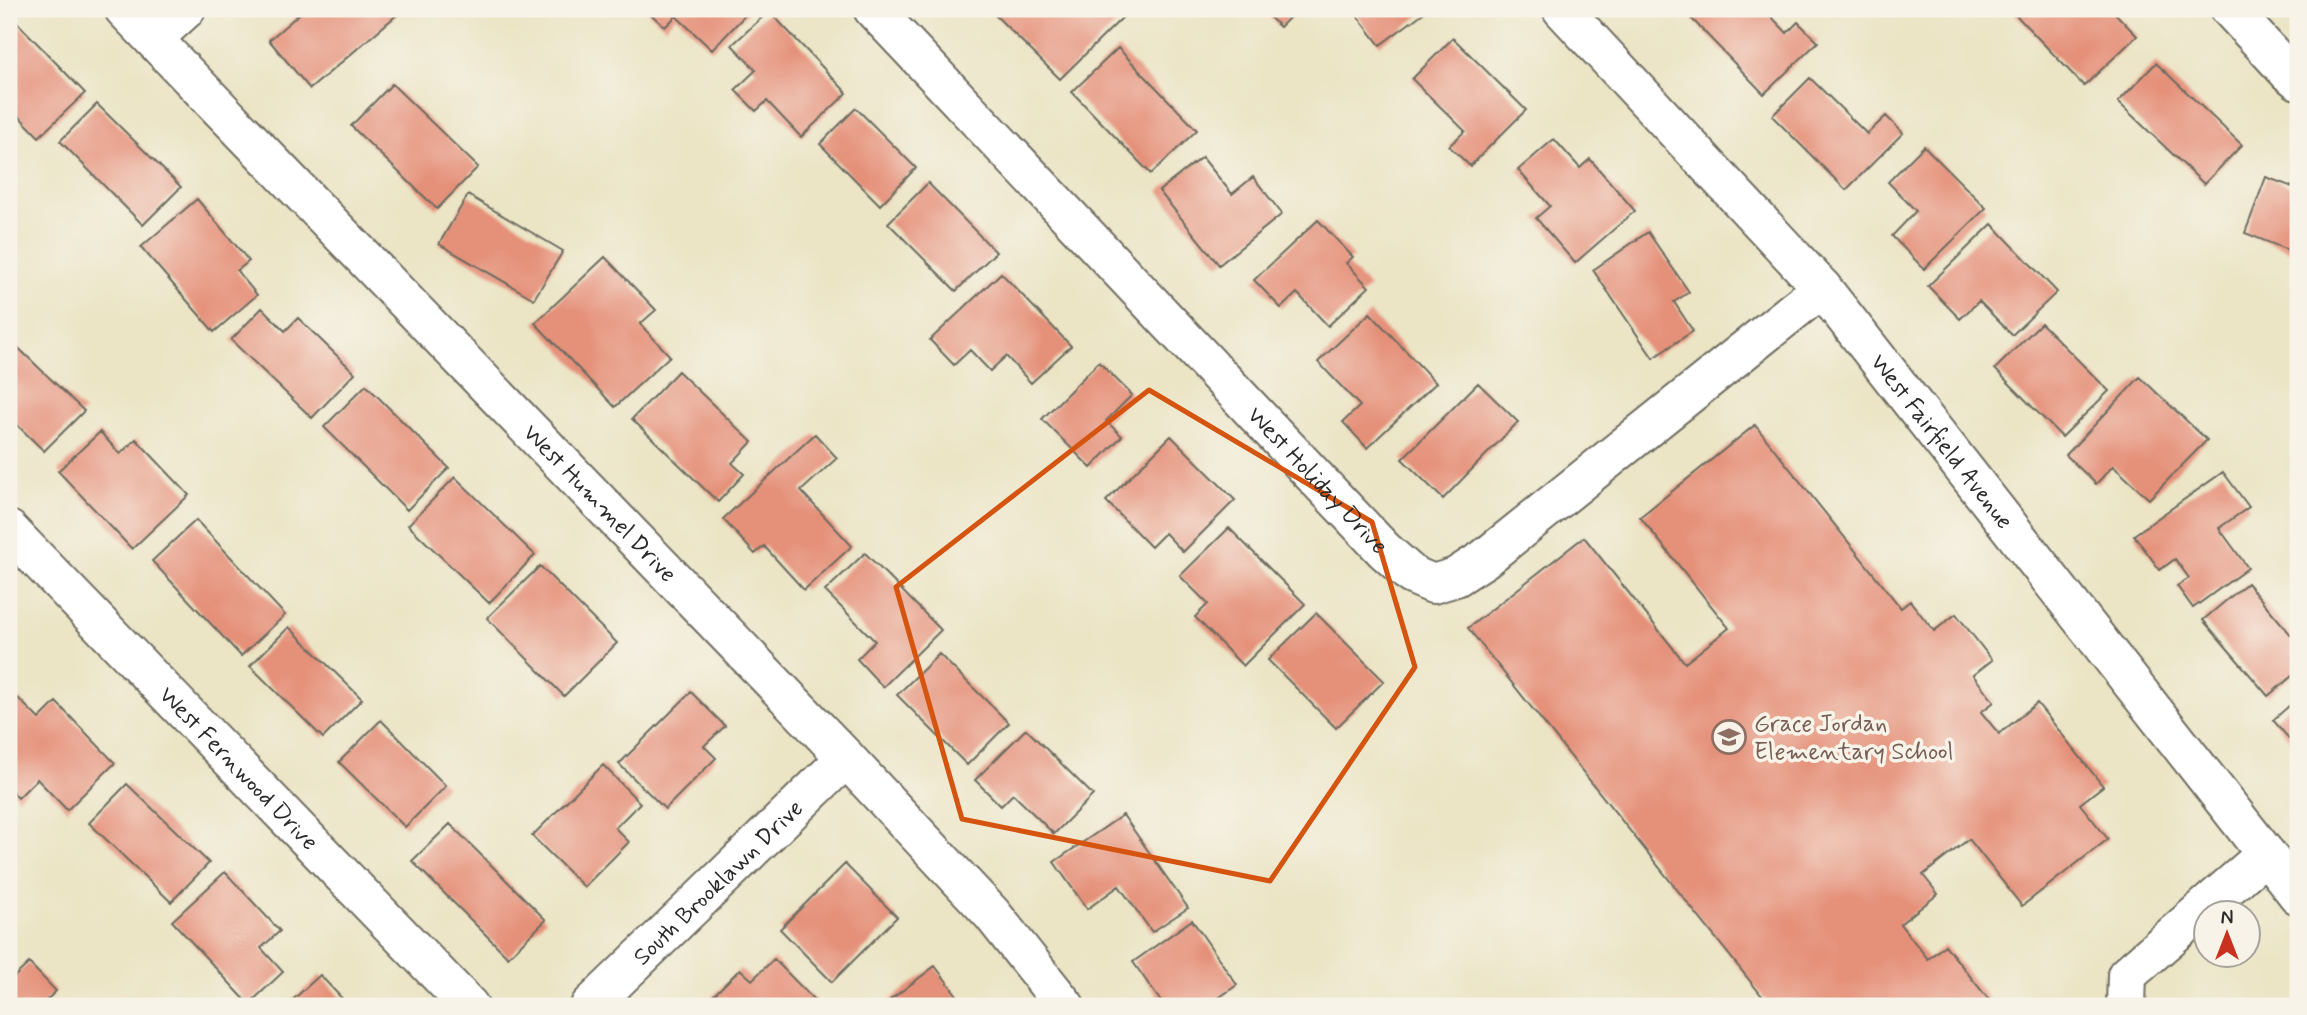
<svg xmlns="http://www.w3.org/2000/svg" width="2307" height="1015" viewBox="0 0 2307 1015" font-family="Mynerve,sans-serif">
	<rect width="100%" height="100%" fill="#f7f3e8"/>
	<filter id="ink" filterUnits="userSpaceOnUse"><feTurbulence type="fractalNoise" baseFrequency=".0143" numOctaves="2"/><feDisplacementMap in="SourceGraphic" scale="14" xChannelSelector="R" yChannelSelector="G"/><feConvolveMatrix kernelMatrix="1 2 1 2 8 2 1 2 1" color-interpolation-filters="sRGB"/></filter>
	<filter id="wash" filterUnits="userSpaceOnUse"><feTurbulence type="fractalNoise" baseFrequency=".00686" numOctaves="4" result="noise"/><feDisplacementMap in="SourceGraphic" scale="28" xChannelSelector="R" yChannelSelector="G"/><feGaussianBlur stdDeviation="1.57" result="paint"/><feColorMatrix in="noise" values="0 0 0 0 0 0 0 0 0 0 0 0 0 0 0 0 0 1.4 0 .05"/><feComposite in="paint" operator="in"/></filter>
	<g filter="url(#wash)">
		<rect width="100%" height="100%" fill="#ebe4c5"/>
		<g id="blocks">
			<path fill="#e59079" d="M305 9H396L399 13 310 89 269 40Z
				M645 9H751L712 50 676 16 665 27Z
				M989 9H1120L1126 14 1060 79Z
				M1261 9H1298L1280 27Z
				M1352 9H1424L1426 11 1380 45Z
				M1701 9H1764L1787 33 1798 22 1818 42 1764 94 1691 18Z
				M2010 9H2111L2137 36 2084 86Z
				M769 11 847 93 801 137 767 101 756 111 735 90 756 70 732 45Z
				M9 14 85 93 39 137 9 106Z
				M1453 38 1526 110 1470 166 1449 146 1465 131 1412 79Z
				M1118 48 1197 130 1151 174 1072 92Z
				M2156 63 2242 145 2204 184 2118 102Z
				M1810 78 1867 134 1886 116 1903 133 1846 190 1772 116Z
				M392 84 478 167 437 209 351 126Z
				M97 104 181 187 143 225 60 141Z
				M856 108 916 168 880 205 820 144Z
				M1554 139 1580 168 1590 159 1635 211 1575 263 1536 218 1550 206 1518 170Z
				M1924 146 1986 208 1924 269 1892 236 1916 211 1888 182Z
				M1202 157 1232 194 1253 177 1282 214 1219 265 1159 191Z
				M2266 177 2298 189V254L2245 233Z
				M928 183 996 252 956 291 888 223Z
				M468 195 563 251 534 299 439 244Z
				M197 199 249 261 237 271 257 295 214 332 141 247Z
				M1318 220 1353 257 1346 263 1369 287 1328 326 1297 293 1281 308 1254 280Z
				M1992 224 2057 292 2012 335 1979 301 1960 319 1928 286Z
				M1648 232 1689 292 1674 302 1693 331 1653 358 1593 270Z
				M605 257 656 310 640 324 670 356 615 407 535 323Z
				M1001 273 1071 346 1031 383 1006 356 990 371 970 350 954 365 930 340Z
				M262 308 285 331 298 318 355 373 312 418 231 340Z
				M1370 313 1436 383 1367 448 1343 422 1360 406 1318 362Z
				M2041 323 2109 391 2062 437 1995 369Z
				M9 339 84 411 44 451 9 417Z
				M1099 362 1132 395 1106 421 1122 436 1091 468 1042 419Z
				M678 371 752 442 732 463 744 474 718 502 632 419Z
				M2140 377 2207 440 2149 499 2113 466 2096 484 2066 455Z
				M1478 383 1518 422 1443 499 1402 459Z
				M366 385 449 468 407 510 324 427Z
				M1755 425 1901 608 1910 601 1934 631 1956 614 1992 660 1973 675 1994 702 1981 712 1999 734 2037 703 2103 786 2080 804 2108 839 2022 906 1969 839 1923 875 1938 894 1900 924 1928 959 1945 945 1994 1006H1770L1468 628 1584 537 1685 663 1729 628 1640 517Z
				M100 432 120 454 136 439 189 495 132 549 58 471Z
				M815 434 837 458 801 491 852 546 804 590 764 546 755 554 723 519Z
				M1171 436 1235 500 1183 552 1165 533 1151 547 1106 501Z
				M2223 472 2249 507 2219 528 2248 568 2193 608 2177 586 2189 578 2175 559 2160 570 2134 535Z
				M455 477 535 555 489 603 408 525Z
				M196 520 285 615 241 656 152 561Z
				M1229 528 1305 604 1243 666 1195 617 1208 604 1180 576Z
				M865 553 941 630 883 687 857 659 875 641 825 591Z
				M540 566 617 643 564 696 487 618Z
				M2247 583 2298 643V671L2268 696 2203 620Z
				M1316 613 1384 681 1336 728 1268 660Z
				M289 627 362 699 323 738 250 666Z
				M939 654 1009 723 967 765 897 695Z
				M691 692 725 726 704 746 716 758 665 809 619 764Z
				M18 698 39 719 56 702 115 763 67 810 37 779 18 798 9 788V707Z
				M2298 698V749L2273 720Z
				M381 720 446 786 405 827 339 762Z
				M1026 729 1093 795 1054 834 1013 794 1001 806 975 780Z
				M603 765 640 803 615 828 629 842 584 887 532 836Z
				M127 784 209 863 171 902 89 823Z
				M1123 815 1188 908 1152 932 1119 886 1087 909 1054 862Z
				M450 824 546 920 508 957 412 861Z
				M845 864 897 917 832 982 780 929Z
				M225 872 280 931 261 948 283 972 249 1004 172 921Z
				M1192 920 1237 985 1210 1004 1212 1006H1164L1133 962Z
				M774 959 820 1006H703L740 969 752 980Z
				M29 963 56 991 41 1006H9V974L13 978Z
				M935 966 965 1006H894L890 1000Z
				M320 975 349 1006H286Z"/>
		</g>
	</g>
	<g filter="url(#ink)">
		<use href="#blocks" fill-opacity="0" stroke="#6e6c61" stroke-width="2"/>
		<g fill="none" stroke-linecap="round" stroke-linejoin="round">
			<g stroke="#6e6c61" stroke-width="42">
				<g id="minor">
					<path id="s1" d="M124 9 846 758 992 914 1065 1006"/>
					<path id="s2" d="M873 9 1384 550 1412 575 1433 584 1456 577 1484 559 1822 288"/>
					<path id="s3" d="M1562 9 1822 288 2298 895"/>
					<path d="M2230 9 2288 72 2298 80"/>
					<path d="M153 39 186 9"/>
					<path id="s4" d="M9 530 469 1006"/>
					<path id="s5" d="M590 1006 846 758"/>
					<path d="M2126 1006 2127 975 2266 854"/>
				</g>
			</g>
			<use href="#minor" stroke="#fff" stroke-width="38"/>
		</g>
	</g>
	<path fill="none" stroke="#d5540f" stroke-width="5" stroke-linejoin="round" d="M1149 390 1372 522 1415 667 1270 881 962 819 896 587Z"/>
	<defs>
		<g id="school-ring" transform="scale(1.75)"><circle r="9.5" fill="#f7f3e8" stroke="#8d6e63" stroke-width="1.5"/><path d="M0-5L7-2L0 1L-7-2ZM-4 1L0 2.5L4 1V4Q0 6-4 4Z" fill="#8d6e63"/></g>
	</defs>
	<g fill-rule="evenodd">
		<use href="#school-ring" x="1729" y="737"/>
	</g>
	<g text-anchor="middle" stroke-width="7" stroke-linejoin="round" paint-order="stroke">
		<g font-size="24" fill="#2b2b2b" stroke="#f7f3e8">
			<text dy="8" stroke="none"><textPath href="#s3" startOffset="576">West Fairfield Avenue</textPath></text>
			<text dy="8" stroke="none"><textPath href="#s2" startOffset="648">West Holiday Drive</textPath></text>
			<text dy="8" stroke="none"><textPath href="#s1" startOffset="686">West Hummel Drive</textPath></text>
			<text dy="8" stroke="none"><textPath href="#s4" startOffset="331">West Fernwood Drive</textPath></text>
			<text dy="8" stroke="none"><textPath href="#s5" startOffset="178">South Brooklawn Drive</textPath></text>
		</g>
		<g font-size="24" fill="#785e54" stroke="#f7f3e8" text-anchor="start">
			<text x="1754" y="731">Grace Jordan<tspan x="1754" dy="28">Elementary School</tspan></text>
		</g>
	</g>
	<rect width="2307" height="1015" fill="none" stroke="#f7f3e8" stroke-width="35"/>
	<g transform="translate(2227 934)"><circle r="33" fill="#f7f3e8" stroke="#a5a39c" stroke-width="2"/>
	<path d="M0-5L12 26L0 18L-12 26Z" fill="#c8321e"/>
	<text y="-10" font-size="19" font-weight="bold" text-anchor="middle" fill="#2b2b2b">N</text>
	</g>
</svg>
